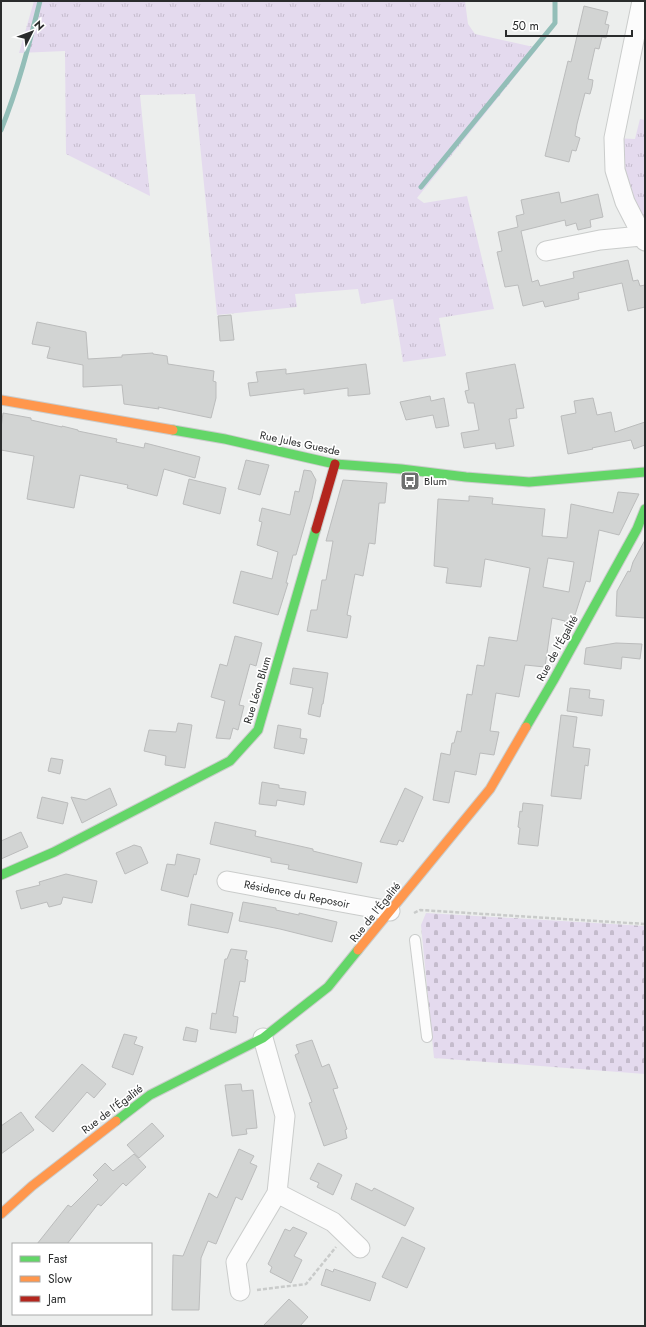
<svg xmlns="http://www.w3.org/2000/svg" width="646" height="1327" viewBox="0 0 646 1327" font-family="Jost,sans-serif">
	<defs>
		<pattern id="grass-tufts" width="24" height="20" patternUnits="userSpaceOnUse"><rect width="24" height="20" fill="#e4daee"/><path d="M3 7l-1-3M5 7V3M7 7l1-3M15 17l-1-3M17 17v-4M19 17l1-3" fill="none" stroke="#c4bbcc"/></pattern>
		<pattern id="cemetery-stones" width="16" height="16" patternUnits="userSpaceOnUse"><rect width="16" height="16" fill="#e4daee"/><path d="M2 7V4a2 2 0 0 1 4 0v3zM10 15v-3a2 2 0 0 1 4 0v3z" fill="#c4bbcc"/></pattern>
	</defs>
	<rect width="100%" height="100%" fill="#eceeed"/>
	<path fill="url(#grass-tufts)" d="M34 1H465L468 24 475 34 538 48 417 198 424 203 467 196 494 309 439 318 446 356 403 362 393 299 361 304 358 289 295 294 297 307 217 315 195 94 140 95 150 196 66 154 65 51 19 53Z
		M640 119 645 120V241L614 138 635 139Z"/>
	<path fill="url(#cemetery-stones)" d="M426 913 645 926V1074L434 1058 421 925Z"/>
	<g fill="none" stroke-linecap="round" stroke-linejoin="round">
		<path stroke="#93beb8" stroke-width="5" d="M1 130C18 88 29 45 40 1
			M421 187 555 23V1"/>
	</g>
	<path fill="#d2d4d3" stroke="#bbbcbc" fill-rule="evenodd" d="M584 6 608 12 605 24 609 25 606 38 602 37 599 49 595 48 588 79 593 80 592 87 590 94 585 93 577 124 575 136 580 138 576 151 572 150 569 162 545 156 568 61 571 62Z
		M559 192 561 203 598 194 603 217 590 220 591 227 578 230 576 223 566 226 565 220 521 231 532 282 538 280 540 286 574 278 573 272 628 260 633 281 638 280 640 286 645 285V307L628 311 622 283 578 293 579 299 545 307 543 301 523 306 518 285 505 287 497 252 502 251 498 232 518 227 516 216 524 214 521 200Z
		M231 315 234 340 220 341 218 316Z
		M37 322 86 332 88 359 122 357V355L153 353V354L167 356 168 364 214 371 213 381 216 382V398L211 418 158 407 159 409 124 404 122 385 83 387V365L47 358 50 347 32 344Z
		M366 364 370 394 348 396V388L304 394V389L250 396 248 383 258 382 256 372 286 369V374Z
		M515 364 524 408 516 409 517 418 509 419 514 446 496 449 495 443 464 448 461 433 479 430 474 403H468L465 391 469 390 466 373Z
		M430 396 431 401 444 398 449 426 436 428 433 415 406 420 400 402Z
		M593 398 597 415 611 412 615 432 645 422V445L634 449 631 440 592 448 593 449 568 454 561 416 576 413 574 401Z
		M3 413 31 418V420L62 427V426L78 430V431L117 439 116 442 144 448 145 443 200 457 195 478 164 469 157 496 127 488 128 485 80 475 74 508 27 499 34 456 1 450V428Z
		M246 460 269 465 260 495 238 489Z
		M304 470 311 471 316 480 312 499 296 555H293L286 583H288L278 615 233 603 241 571 272 579 278 552 257 545 262 522 259 521 262 508 290 515 295 491 299 492Z
		M189 479 226 488 220 514 183 504Z
		M343 480 387 483 385 503H379L375 544 369 543 363 576 355 574 347 615 351 616 347 638 307 631 311 610H317L322 580H326L333 541H326Z
		M618 492 639 494 619 535 599 530 590 582 586 581 574 618 570 624 565 622V621L552 618 545 667 525 665 519 697 496 693 490 731 499 732 494 755 480 753 476 775 455 771 449 803 433 800 441 753 450 755 452 743H454L457 731 461 732 467 694 472 695 477 665 484 666 489 637 517 641 530 568 485 559 481 587 446 583 448 568 434 566 438 499 469 501V496L493 498 492 504 545 509 542 536 567 538 571 504 613 513ZM548 558 574 562 569 592 543 587Z
		M645 540V618L616 616 617 591 628 571 630 572 633 562Z
		M235 636 262 643 256 666 250 664 239 705 244 706 238 730 233 728 230 739 216 738 225 701 211 697 220 664 227 666Z
		M616 643 642 644 640 659 622 657 621 669 584 664 586 648Z
		M293 668 328 673 323 704H322L320 717 308 714 313 688 290 684Z
		M570 688 590 690 589 698 604 700 602 716 567 711Z
		M561 715 577 717 573 747 590 749 588 766 585 765 581 799 551 796Z
		M178 723 192 725 185 768 165 765 166 756 144 751 149 730 176 732Z
		M278 725 301 729 300 738 307 739 304 754 274 748Z
		M51 758 63 760 60 774 48 771Z
		M262 782 279 785V788L306 792 304 805 277 800 276 806 259 804Z
		M110 788 117 805 82 823 71 797 86 800Z
		M405 788 423 797 403 842 399 840 397 845 380 842Z
		M42 797 68 803 63 824 37 818Z
		M523 803 543 805 538 846 518 844 520 828 518 827 520 811 522 812Z
		M215 822 256 831 255 836 313 849V851L362 863 357 883 288 869 289 865 271 862V858L210 844Z
		M21 832 28 847 1 859V841Z
		M134 845 141 847 148 863 125 874 116 853Z
		M177 854 200 859 196 875 194 874 188 897 161 890 167 864 175 865Z
		M66 874 97 881 92 903 63 897 61 904 49 907 47 902 21 909 16 891 40 885 39 882Z
		M243 902 276 908V910L299 915V913L337 922 332 942 280 929 239 921Z
		M191 904 233 913 228 933 188 925Z
		M231 949 247 951 245 959 248 960 245 982 240 981 233 1016 238 1017 236 1033 210 1029 212 1013 216 1014 225 959H227Z
		M186 1027 198 1030 196 1042 183 1040Z
		M124 1034 137 1037 134 1044 143 1047 133 1075 112 1067Z
		M312 1040 322 1067 329 1064 338 1088 333 1089 347 1129 345 1130 347 1138 324 1146 309 1103 312 1102 295 1055 299 1053 296 1045Z
		M82 1064 106 1084 94 1098 87 1092 53 1132 35 1117Z
		M241 1084 242 1091 253 1090 257 1128 246 1129 247 1134 232 1136 225 1085Z
		M21 1112 34 1130 1 1154V1126Z
		M152 1123 164 1136 139 1158 127 1145Z
		M239 1149 254 1156 250 1163 257 1166 242 1200 236 1197 216 1244 208 1241 201 1258 199 1310H172L173 1255 183 1256 209 1193 217 1198Z
		M134 1154 146 1167 126 1186 123 1183 101 1206 98 1204 67 1244H37L68 1205 71 1207 98 1180 93 1175 105 1163 113 1171Z
		M318 1163 342 1175 333 1195 317 1187 319 1183 310 1179Z
		M356 1183 372 1191 374 1188 414 1208 405 1226 351 1199Z
		M293 1227 307 1233 294 1256 302 1260 291 1283 270 1272 272 1267 268 1264 285 1229 290 1231Z
		M402 1237 425 1248 407 1288 382 1277Z
		M326 1269 333 1272 334 1269 376 1283 370 1301 321 1285Z
		M289 1299 308 1317 300 1326H263Z"/>
	<g fill="none" stroke-linecap="round" stroke-linejoin="round">
		<g stroke="#cacccb" stroke-width="12">
			<path id="lane" d="M415 940 427 1037"/>
		</g>
		<g stroke="#cacccb" stroke-width="21">
			<path id="street" d="M642 1 614 138 615 170 625 202 645 241
				M546 251 600 240 641 236
				M227 881 390 911
				M277 1193 333 1222 360 1248
				M240 1291 236 1262 277 1193 285 1116 263 1038"/>
		</g>
		<g stroke="#cacccb" stroke-width="11">
			<path id="fast" d="M173 430 225 439 335 464 401 469 466 477 529 482 645 472
				M526 727 553 681 637 529 645 509
				M1 875 54 852 230 761 258 730 316 529
				M116 1121 150 1095 263 1038 328 987 358 950"/>
		</g>
		<g stroke="#cacccb" stroke-width="11">
			<path id="slow" d="M1 400 173 430
				M358 950 490 789 526 727
				M1 1214 32 1186 116 1121"/>
		</g>
		<g stroke="#cacccb" stroke-width="11">
			<path id="jam" d="M316 529 335 464"/>
		</g>
		<path stroke="#c9cbca" stroke-width="2.5" stroke-dasharray="4 2" stroke-linecap="butt" d="M414 913 420 910 645 924
			M257 1290 306 1284 336 1247"/>
		<use href="#lane" stroke="#fcfcfc" stroke-width="10"/>
		<use href="#street" stroke="#fcfcfc" stroke-width="19"/>
		<use href="#fast" stroke="#63d668" stroke-width="9"/>
		<use href="#slow" stroke="#ff974d" stroke-width="9"/>
		<use href="#jam" stroke="#b3261e" stroke-width="9"/>
	</g>
	<defs>
		<g id="bus-square" transform="scale(1)"><rect x="-9" y="-9" width="18" height="18" rx="4" fill="#6e7070" stroke="#fff"/><path d="M-5-6H5V4H4V6H2V4H-2V6H-4V4H-5ZM-3.5-4V0h7V-4ZM-3.5 1.2v1.5H-2V1.2ZM2 1.2v1.5H3.5V1.2Z" fill="#fff"/></g>
	</defs>
	<g fill-rule="evenodd">
		<use href="#bus-square" x="410" y="481"/>
	</g>
	<g text-anchor="middle" stroke-width="3.5" stroke-linejoin="round" paint-order="stroke">
		<g font-size="11" fill="#2a2c2c" stroke="#fff">
			<text transform="translate(300 443) rotate(12)" y="4">Rue Jules Guesde</text>
			<text transform="translate(557 648) rotate(-61)" y="4">Rue de l'Égalité</text>
			<text transform="translate(257 690) rotate(-73)" y="4">Rue Léon Blum</text>
			<text transform="translate(297 894) rotate(11)" y="4">Résidence du Reposoir</text>
			<text transform="translate(375 912) rotate(-51)" y="4">Rue de l'Égalité</text>
			<text transform="translate(112 1109) rotate(-37)" y="4">Rue de l'Égalité</text>
		</g>
		<g font-size="11" fill="#2a2c2c" stroke="#fff" text-anchor="start">
			<text x="424" y="485">Blum</text>
		</g>
	</g>
	<rect width="646" height="1327" fill="none" stroke="#2a2c2c" stroke-width="4"/>
	<rect x="12" y="1243" width="140" height="72" fill="#ffffff" stroke="#aaabab"/>
	<rect x="20" y="1256" width="20" height="6" fill="#63d668" stroke="#aaabab"/>
	<text x="48" y="1263" font-size="12" fill="#2a2c2c">Fast</text>
	<rect x="20" y="1276" width="20" height="6" fill="#ff974d" stroke="#aaabab"/>
	<text x="48" y="1283" font-size="12" fill="#2a2c2c">Slow</text>
	<rect x="20" y="1296" width="20" height="6" fill="#b3261e" stroke="#aaabab"/>
	<text x="48" y="1303" font-size="12" fill="#2a2c2c">Jam</text>
	<g transform="translate(32 32) rotate(48)" stroke="#ffffff" stroke-width="3" paint-order="stroke">
	<path d="M0-3L7 15L0 10L-7 15Z" fill="#2a2c2c"/>
	<text y="-6" font-size="11" font-weight="bold" text-anchor="middle" fill="#2a2c2c">N</text>
	</g>
	<path d="M506 30v6h126v-6" fill="none" stroke="#2a2c2c" stroke-width="2"/>
	<text x="512" y="30" font-size="12" fill="#2a2c2c" stroke="#ffffff" stroke-width="3" paint-order="stroke">50 m</text>
</svg>
